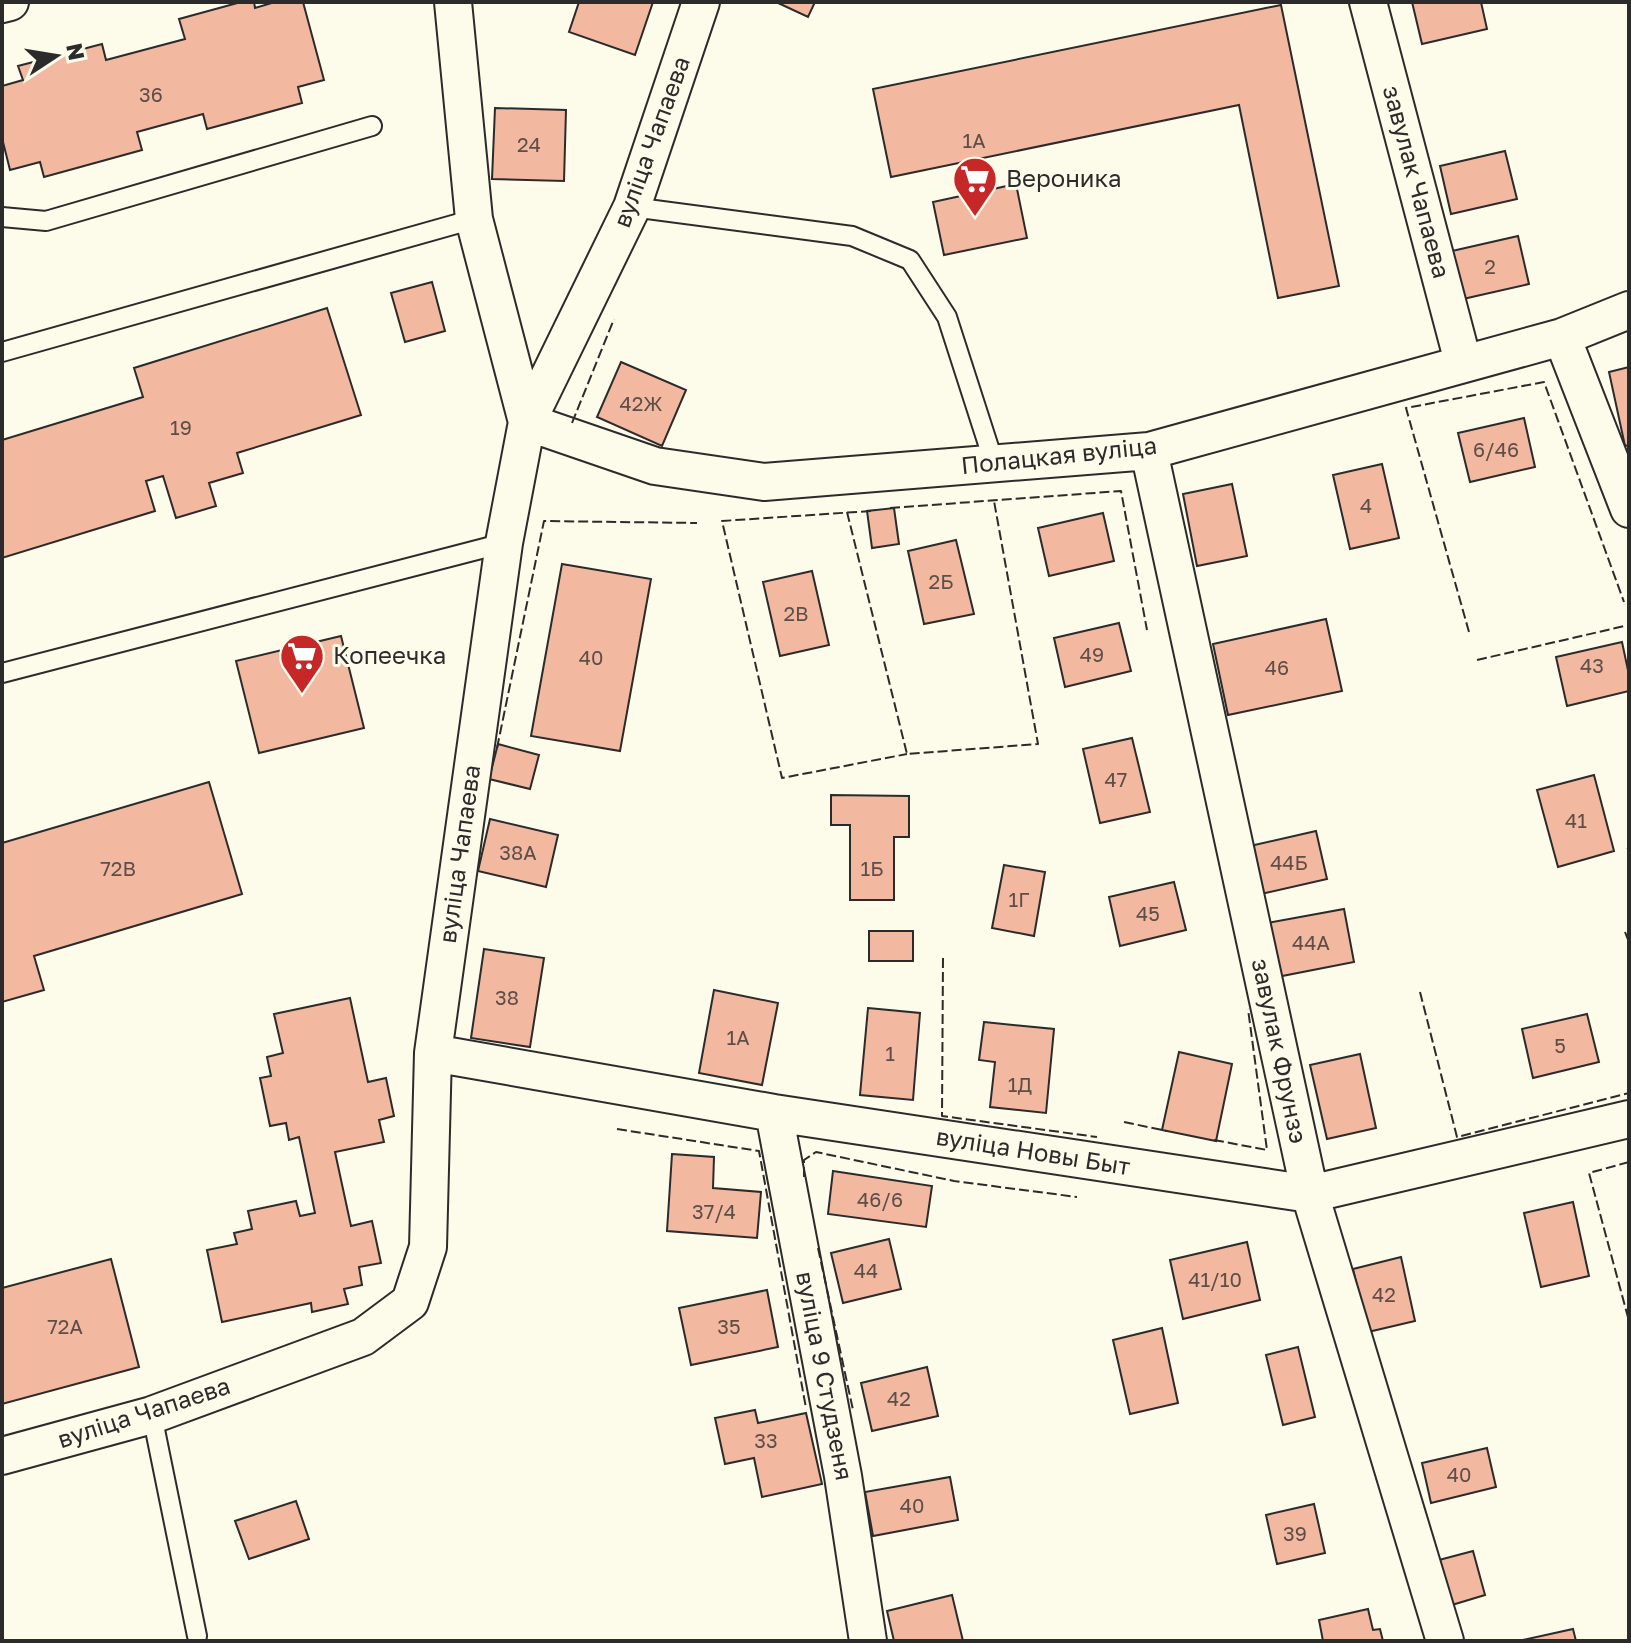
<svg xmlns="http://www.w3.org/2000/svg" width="1631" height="1643" viewBox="0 0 1631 1643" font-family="'Golos Text',sans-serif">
	<rect width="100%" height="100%" fill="#fdfbea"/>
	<path fill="#f2b8a0" stroke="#2b2b2b" stroke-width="2" d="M241 2H254L255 8 275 2H303L324 80 298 87 302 103 207 129 203 114 137 132 142 150 44 177 40 162 10 170 2 138V86L23 80 18 66 102 44 106 60 185 39 179 19Z
		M579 2H653L635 55 569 32Z
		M776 2H815L808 17Z
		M1412 2H1481L1487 29 1422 44Z
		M1281 5 1339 286 1278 298 1239 105 891 177 873 89Z
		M495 108 566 110 564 181 492 179Z
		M1505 151 1517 199 1451 214 1440 166Z
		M1016 184 1027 238 944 255 933 202Z
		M1518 236 1529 284 1463 299 1452 251Z
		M432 282 445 331 405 342 391 293Z
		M327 308 361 415 237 453 243 473 209 483 216 506 176 518 163 476 146 481 155 511 2 558V440L143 397 134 368Z
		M621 362 686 390 662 446 597 417Z
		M1629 367V445L1625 446 1609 372Z
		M1524 418 1535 467 1470 482 1458 433Z
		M1382 464 1399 538 1350 549 1333 475Z
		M1232 484 1247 556 1197 566 1183 494Z
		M894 508 899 544 872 548 867 511Z
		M1103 513 1114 561 1049 576 1038 528Z
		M956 540 974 614 924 624 908 551Z
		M562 564 651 579 620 751 531 736Z
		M812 571 829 645 780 656 763 582Z
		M1326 619 1342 691 1228 715 1213 644Z
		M1119 623 1131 671 1065 687 1054 638Z
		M341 636 364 728 259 753 236 661Z
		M1622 642 1629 675V691L1567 706 1556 657Z
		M1132 738 1150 812 1100 823 1083 749Z
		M498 744 539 755 530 789 489 779Z
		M1594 775 1614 851 1558 867 1537 790Z
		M209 782 242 894 34 956 44 990 2 1002V843Z
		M831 795 909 796V837H894V900H850V825H831Z
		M490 819 558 835 546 887 478 871Z
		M1316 831 1327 879 1261 894 1250 846Z
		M1004 865 1045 872 1034 936 992 928Z
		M1174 882 1186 930 1120 946 1109 897Z
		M1344 909 1354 962 1277 977 1267 923Z
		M869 931H913V961H869Z
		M484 949 544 958 530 1047 471 1038Z
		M714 990 778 1003 762 1085 699 1073Z
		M350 998 368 1082 386 1078 394 1116 379 1120 384 1142 335 1152 351 1226 372 1221 381 1263 359 1267 362 1285 344 1289 348 1304 312 1312 311 1303 222 1322 207 1250 237 1244 234 1233 252 1229 248 1211 296 1201 300 1216 315 1213 299 1137 289 1140 286 1123 270 1126 260 1078 271 1076 267 1057 283 1053 274 1014Z
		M868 1008 920 1013 913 1100 860 1095Z
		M1587 1014 1599 1062 1533 1078 1522 1029Z
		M984 1022 1054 1029 1046 1113 990 1107 995 1062 979 1060Z
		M1179 1052 1232 1064 1216 1141 1162 1130Z
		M1360 1054 1376 1128 1327 1139 1310 1065Z
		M672 1154 714 1157 713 1188 761 1192 757 1238 667 1231Z
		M833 1171 932 1186 926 1227 828 1214Z
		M1573 1202 1589 1276 1541 1287 1524 1213Z
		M889 1239 901 1289 843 1303 831 1253Z
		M1247 1242 1260 1300 1183 1319 1170 1260Z
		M1401 1257 1415 1321 1368 1332 1353 1269Z
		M111 1259 139 1367 2 1404V1288Z
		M767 1290 778 1347 691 1365 679 1308Z
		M1162 1328 1178 1403 1130 1414 1113 1340Z
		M1298 1347 1315 1417 1283 1425 1266 1355Z
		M927 1367 938 1416 872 1431 861 1383Z
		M755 1410 758 1423 806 1413 822 1484 762 1497 754 1458 725 1464 715 1418Z
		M1487 1448 1496 1487 1431 1503 1422 1463Z
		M950 1477 958 1520 873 1536 865 1492Z
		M296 1501 309 1539 249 1559 235 1521Z
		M1314 1504 1325 1553 1277 1564 1266 1515Z
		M1434 1540 1439 1560 1473 1551 1485 1595 1442 1608 1424 1543Z
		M952 1595 963 1641H894L887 1611Z
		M1368 1609 1373 1630 1380 1629 1383 1641H1323L1319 1620Z
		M1573 1629 1576 1641H1518Z"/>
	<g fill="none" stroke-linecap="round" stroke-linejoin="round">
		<g stroke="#2b2b2b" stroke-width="22">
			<path id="service" d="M632 207 852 236 910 260 947 317 994 463
				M2 217 46 221 372 126
				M2 352 474 219
				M2 673 504 543
				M152 1415 197 1636"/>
		</g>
		<g stroke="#2b2b2b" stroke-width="40">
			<path id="minor" d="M453 2 474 219 527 422 655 466 764 482 1149 451 1562 337 1629 310
				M1368 2 1463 362
				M2 4 10 2
				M1562 337 1629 509
				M1149 451 1310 1194 1445 1641
				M433 1053 774 1113 1310 1194 1629 1119
				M774 1113 843 1476 868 1641
				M2 1456 152 1415 363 1337 410 1302 428 1247 433 1053 504 543 527 422 632 207 701 2"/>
		</g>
		<use href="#service" stroke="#fdfbea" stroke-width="18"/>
		<use href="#minor" stroke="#fdfbea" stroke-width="36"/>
		<path stroke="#2b2b2b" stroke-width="2" stroke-dasharray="10 4" stroke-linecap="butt" d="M572 423 614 319
			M890 508 1121 491 1147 630
			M871 511 722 521 782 778 907 754
			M847 512 907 754 1038 744 994 501
			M1469 632 1406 408 1544 382 1624 602
			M1477 660 1629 625
			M497 748 544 521 697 523
			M1627 849 1629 848
			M1625 932 1629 942
			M943 958 942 1116 1097 1137
			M1420 992 1457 1137 1629 1093
			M1124 1122 1167 1131
			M617 1129 759 1151 806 1408
			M1214 1140 1267 1150 1248 1009
			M1629 1162 1589 1173 1629 1321
			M804 1177V1160L816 1152 954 1181 1077 1197
			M818 1248 853 1410"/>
	</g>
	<defs>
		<g id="supermarket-pin" transform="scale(2.3)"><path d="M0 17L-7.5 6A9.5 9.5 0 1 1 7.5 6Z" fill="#c62828" stroke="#fdfbea"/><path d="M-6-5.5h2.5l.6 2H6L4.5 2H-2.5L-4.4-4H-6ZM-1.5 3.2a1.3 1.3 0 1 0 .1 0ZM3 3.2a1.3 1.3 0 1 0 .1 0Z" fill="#fff"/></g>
	</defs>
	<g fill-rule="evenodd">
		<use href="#supermarket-pin" x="975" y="179"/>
		<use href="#supermarket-pin" x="302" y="656"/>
	</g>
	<g text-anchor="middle" stroke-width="6" stroke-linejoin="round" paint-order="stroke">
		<g font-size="20" fill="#5d4e48">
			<text x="151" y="102">36</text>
			<text x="974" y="148">1А</text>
			<text x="529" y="152">24</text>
			<text x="1490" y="274">2</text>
			<text x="641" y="411">42Ж</text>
			<text x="181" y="435">19</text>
			<text x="1496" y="457">6/46</text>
			<text x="1366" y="513">4</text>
			<text x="941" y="589">2Б</text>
			<text x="796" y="621">2В</text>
			<text x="1092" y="662">49</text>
			<text x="591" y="665">40</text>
			<text x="1592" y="673">43</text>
			<text x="1277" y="675">46</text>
			<text x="1116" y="787">47</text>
			<text x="1576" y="828">41</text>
			<text x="518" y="860">38А</text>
			<text x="1289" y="870">44Б</text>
			<text x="118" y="876">72В</text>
			<text x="872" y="876">1Б</text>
			<text x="1019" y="907">1Г</text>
			<text x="1148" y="921">45</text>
			<text x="1311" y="950">44А</text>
			<text x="507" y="1005">38</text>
			<text x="738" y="1045">1А</text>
			<text x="1560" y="1053">5</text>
			<text x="890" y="1061">1</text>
			<text x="1020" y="1092">1Д</text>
			<text x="880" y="1207">46/6</text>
			<text x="714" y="1219">37/4</text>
			<text x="866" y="1278">44</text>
			<text x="1215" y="1287">41/10</text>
			<text x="1384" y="1302">42</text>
			<text x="65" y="1334">72А</text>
			<text x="729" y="1334">35</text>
			<text x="899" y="1406">42</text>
			<text x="766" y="1448">33</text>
			<text x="1459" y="1482">40</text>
			<text x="912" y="1513">40</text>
			<text x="1295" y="1541">39</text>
		</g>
		<g font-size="24" fill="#2b2b2b" stroke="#fdfbea">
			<text transform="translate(652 142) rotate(-70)" y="8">вуліца Чапаева</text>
			<text transform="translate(1416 182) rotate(75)" y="8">завулак Чапаева</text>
			<text transform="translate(1059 456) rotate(-6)" y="8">Полацкая вуліца</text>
			<text transform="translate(460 854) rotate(-82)" y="8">вуліца Чапаева</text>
			<text transform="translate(1279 1051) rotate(78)" y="8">завулак Фрунзэ</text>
			<text transform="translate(1033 1152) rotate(9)" y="8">вуліца Новы Быт</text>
			<text transform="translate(824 1376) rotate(79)" y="8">вуліца 9 Студзеня</text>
			<text transform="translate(144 1413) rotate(-18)" y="8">вуліца Чапаева</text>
		</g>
		<g font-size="24" fill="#2b2b2b" stroke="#fdfbea" text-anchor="start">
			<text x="1006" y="187">Вероника</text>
			<text x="333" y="664">Копеечка</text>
		</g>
	</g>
	<rect width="1631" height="1643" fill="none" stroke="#2b2b2b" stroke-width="8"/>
	<g transform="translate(56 56) rotate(78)" stroke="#fdfbea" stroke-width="6" paint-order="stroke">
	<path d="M0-6L14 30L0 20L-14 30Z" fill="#2b2b2b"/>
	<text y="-12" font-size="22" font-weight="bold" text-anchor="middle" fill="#2b2b2b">N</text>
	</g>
</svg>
